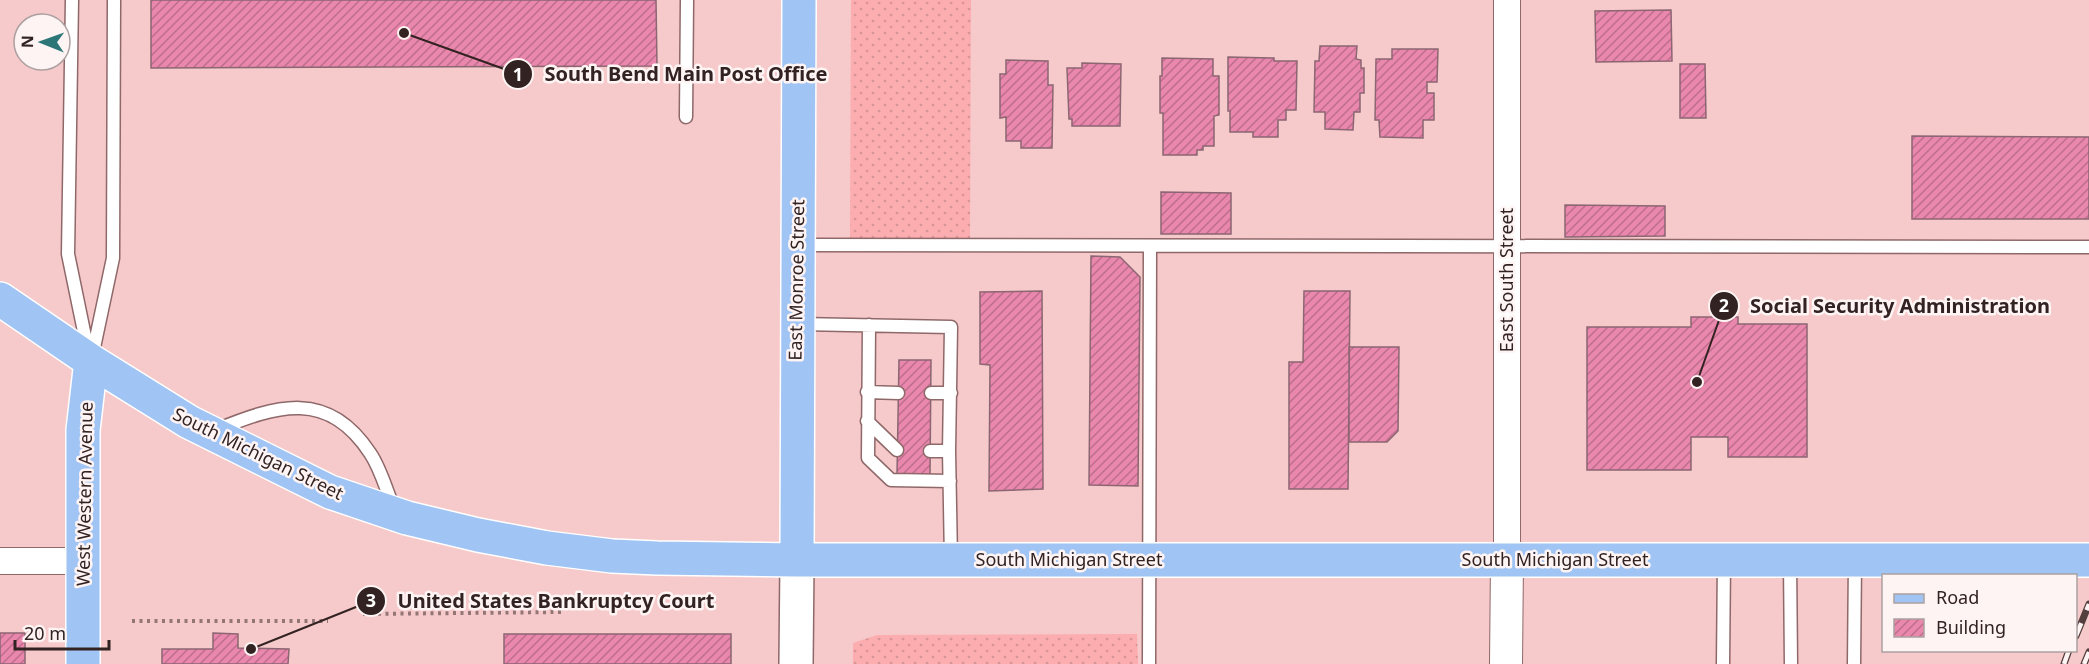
<svg xmlns="http://www.w3.org/2000/svg" width="2089" height="664" viewBox="0 0 2089 664" font-family="'Noto Sans',sans-serif">
	<defs>
		<pattern id="grass-dots" width="8" height="8" patternUnits="userSpaceOnUse" patternTransform="scale(1.5)"><rect width="8" height="8" fill="#fcadb0"/><path d="M2 2h.1M6 6h.1" fill="none" stroke="#d89597" stroke-width="1.8" stroke-linecap="round"/></pattern>
		<pattern id="building-hatch" width="6" height="6" patternUnits="userSpaceOnUse" patternTransform="scale(1.5)"><rect width="6" height="6" fill="#ea87ac"/><path d="M-1 1l2-2M0 6l6-6M5 7l2-2" fill="none" stroke="#be6e8c"/></pattern>
	</defs>
	<rect width="100%" height="100%" fill="#f6c9ca"/>
	<path fill="url(#grass-dots)" d="M851 0H971L970 238 850 239Z
		M1137 634 1138 664H853V643L877 635Z"/>
	<path fill="url(#building-hatch)" stroke="#8c6673" stroke-width="1.5" d="M151 0H656L657 66 151 68Z
		M1671 10 1672 61 1596 62 1595 11Z
		M1320 46H1357L1356 59 1361 60V68H1364V93H1360V112H1354L1353 130 1325 129V112H1314L1315 61H1319Z
		M1392 49H1438L1437 82H1427V93H1434V120H1423V138L1380 137 1379 120H1375L1376 59H1392Z
		M1228 57 1274 58V61H1297L1296 110H1286V120H1278V137H1253V132H1230V111H1228Z
		M1162 58 1213 59V76H1219V115L1214 116V146H1203V150H1197V155H1163V113H1160V76H1162Z
		M1006 60 1048 61V85H1053L1052 148H1021V141H1006V117L1000 118V74H1006Z
		M1082 63 1121 64 1120 126H1072V119H1069L1067 68H1082Z
		M1680 64H1705L1706 118H1680Z
		M1912 136 2089 137V219H1912Z
		M1161 192 1231 193V234H1161Z
		M1565 205 1665 206V236L1565 237Z
		M1091 256 1120 257 1140 277 1138 486 1089 485Z
		M1042 291 1043 489 989 491 990 365 980 364V292Z
		M1304 291H1350L1348 489H1289V362H1303Z
		M1691 317H1738V324H1807V457H1728V437H1691V470H1587V327H1691Z
		M1349 347H1399L1398 431 1387 442H1349Z
		M899 360H931L930 475H897Z
		M0 633H25V664H0Z
		M213 633 238 634V648L289 649 288 664H162V649H213Z
		M504 634H731V664H504Z"/>
	<g fill="none" stroke-linecap="round" stroke-linejoin="round">
		<g stroke="#8f6869" stroke-width="15">
			<path id="service" d="M72 0 68 254 88 351
				M686 117 687 0
				M799 245 2089 247
				M800 324 951 327 949 451 951 560
				M869 325 868 458 891 480 950 481
				M92 357 113 258 114 0
				M867 392 898 393
				M931 393H951
				M867 421 897 450
				M216 430C277 405 328 389 370 453 381 469 386 490 394 508
				M930 451H949
				M1790 561 1791 664
				M1149 664 1150 246
				M1723 664 1724 561
				M1854 664 1855 561"/>
		</g>
		<g stroke="#8f6869" stroke-width="28">
			<path id="minor" d="M1507 0V560
				M0 561H83"/>
		</g>
		<g stroke="#8f6869" stroke-width="34">
			<path id="tertiary" d="M1506 664 1507 560"/>
		</g>
		<g stroke="#8f6869" stroke-width="36">
			<path id="secondary" d="M796 664 797 560"/>
		</g>
		<g stroke="#fff" stroke-width="36">
			<path id="primary" d="M0 299 91 361 189 422 330 492 407 518 478 535 547 548 612 556 657 558 797 560H2089
				M797 560 799 0
				M83 664V430L91 361"/>
		</g>
		<path stroke="#947676" stroke-width="4" stroke-dasharray="3 4.5" stroke-linecap="butt" d="M363 614 562 612
			M132 621H328"/>
		<use href="#service" stroke="#fff" stroke-width="12"/>
		<use href="#minor" stroke="#fff" stroke-width="26"/>
		<use href="#tertiary" stroke="#fff" stroke-width="32"/>
		<use href="#secondary" stroke="#fff" stroke-width="33"/>
		<use href="#primary" stroke="#a0c4f4" stroke-width="33"/>
		<g stroke="#543f3f" stroke-width="7">
			<path id="rail" d="M2076 636 2089 604
				M2064 664 2069 650
				M2084 664 2089 652"/>
		</g>
		<use href="#rail" stroke="#fef4f4" stroke-width="4.5" stroke-dasharray="14" stroke-linecap="butt"/>
	</g>
	<g text-anchor="middle" stroke-width="5" stroke-linejoin="round" paint-order="stroke">
		<g font-size="18" fill="#322222" stroke="#fef4f4">
			<text transform="translate(797 280) rotate(-89)" y="6">East Monroe Street</text>
			<text transform="translate(1507 280) rotate(-90)" y="6">East South Street</text>
			<text transform="translate(258 454) rotate(26)" y="6">South Michigan Street</text>
			<text transform="translate(85 494) rotate(-89)" y="6">West Western Avenue</text>
			<text x="1069" y="566">South Michigan Street</text>
			<text x="1555" y="566">South Michigan Street</text>
		</g>
	</g>
	<path fill="none" stroke="#322222" stroke-width="2" d="M404 33L518 74M1697 382L1724 306M251 649L371 601"/>
	<g fill="#322222" stroke="#fef4f4" stroke-width="2">
		<circle cx="404" cy="33" r="6"/>
		<circle cx="1697" cy="382" r="6"/>
		<circle cx="251" cy="649" r="6"/>
		<circle cx="518" cy="74" r="15"/>
		<circle cx="1724" cy="306" r="15"/>
		<circle cx="371" cy="601" r="15"/>
	</g>
	<g font-size="18" text-anchor="middle" font-weight="bold" fill="#fff">
		<text x="518" y="81">1</text>
		<text x="1724" y="312">2</text>
		<text x="371" y="607">3</text>
	</g>
	<g font-size="20" text-anchor="middle" font-weight="bold" fill="#322222" stroke="#fef4f4" stroke-width="5" stroke-linejoin="round" paint-order="stroke">
		<text x="686" y="81">South Bend Main Post Office</text>
		<text x="1900" y="313">Social Security Administration</text>
		<text x="556" y="608">United States Bankruptcy Court</text>
	</g>
	<rect x="1882" y="574" width="195" height="78" fill="#fef4f4" stroke="#aca0a0" stroke-width="1.5"/>
	<rect x="1894" y="594" width="30" height="9" fill="#a0c4f4" stroke="#aca0a0" stroke-width="1.5"/>
	<text x="1936" y="604" font-size="18" fill="#322222">Road</text>
	<rect x="1894" y="619" width="30" height="18" fill="url(#building-hatch)" stroke="#aca0a0" stroke-width="1.5"/>
	<text x="1936" y="634" font-size="18" fill="#322222">Building</text>
	<g transform="translate(42 42) rotate(271)"><circle r="28" fill="#fef4f4" stroke="#aca0a0" stroke-width="1.5"/>
	<path d="M0-4.5L10 22L0 15L-10 22Z" fill="#2c7677"/>
	<text y="-9" font-size="16" font-weight="bold" text-anchor="middle" fill="#322222">N</text>
	</g>
	<path d="M15 640v9h94v-9" fill="none" stroke="#322222" stroke-width="3"/>
	<text x="24" y="640" font-size="18" fill="#322222" stroke="#fef4f4" stroke-width="4.5" paint-order="stroke">20 m</text>
</svg>
